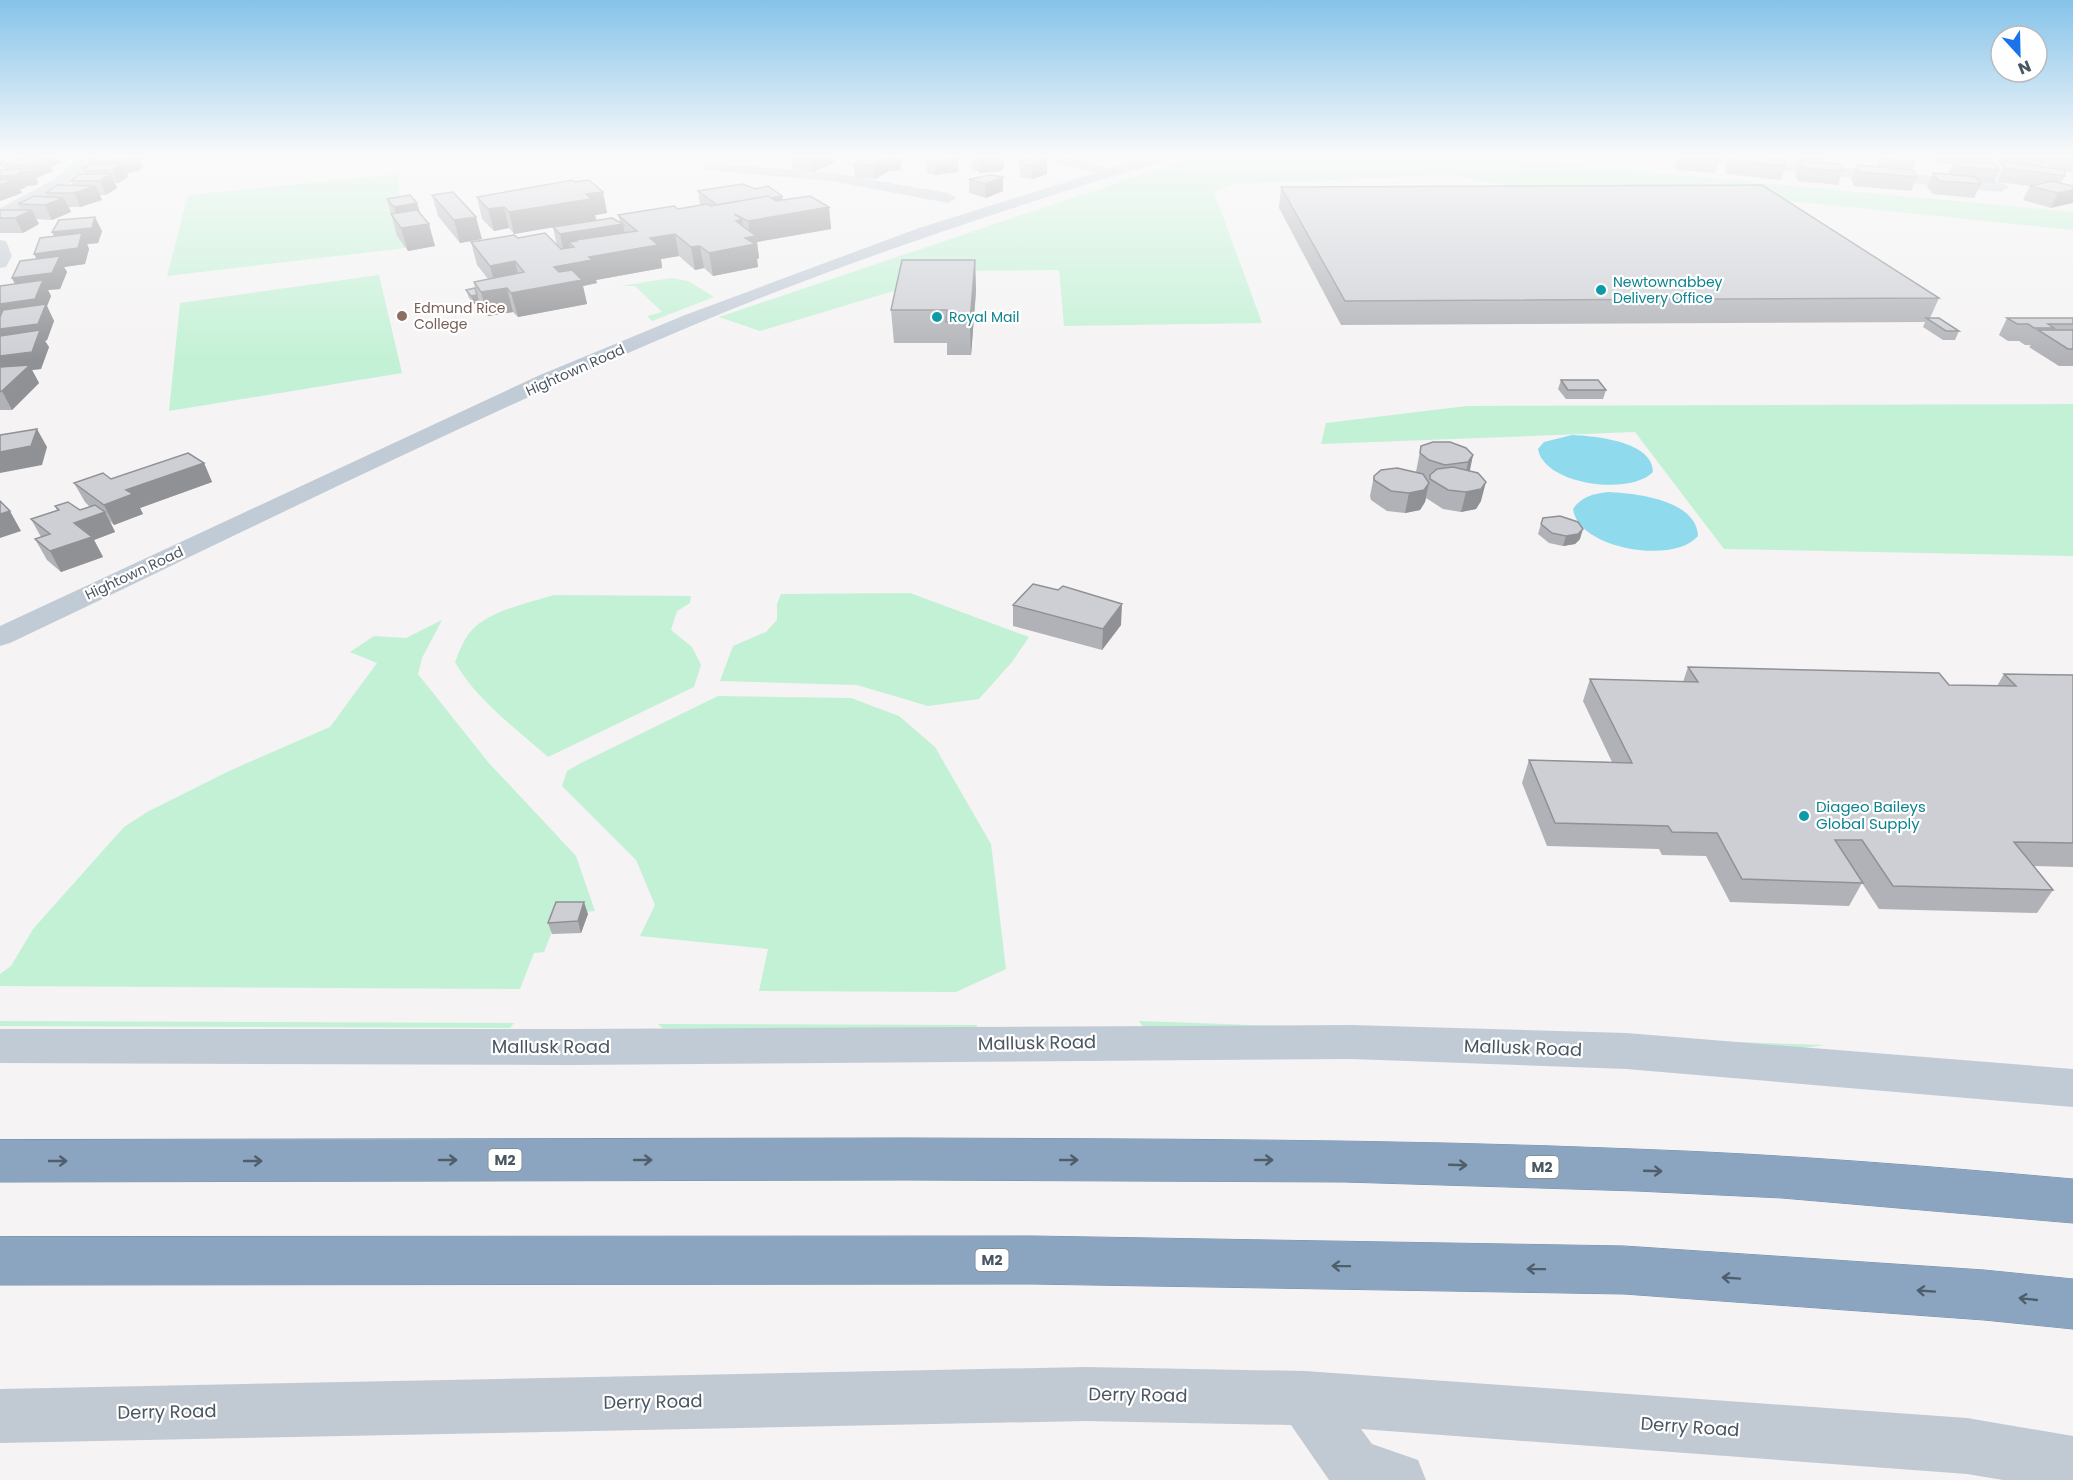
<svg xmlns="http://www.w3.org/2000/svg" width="2073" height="1480" viewBox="0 0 2073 1480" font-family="Poppins,sans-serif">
	<rect width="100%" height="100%" fill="#f5f3f3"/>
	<path fill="#c3f1d5" d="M1203 154H1453L2073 212V230L1742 196 1551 194 1451 175 1233 184 1214 192 1262 323 1064 326 1059 270 960 271 760 331 719 317Z
		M398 174 405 248 167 276 188 195Z
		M379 275 402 373 169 411 180 303Z
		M672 278 688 281 714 297 652 321 647 316 662 312 635 286H620Z
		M2073 404V556L1724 549 1635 432 1321 444 1326 423 1467 406Z
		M910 593 1029 637 1012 662 979 699 928 706 857 685 720 681 733 646 766 632 777 620V604L781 594Z
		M554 595 691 596 690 603 677 611 671 630 692 647 701 665 694 687 548 757C516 728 476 700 455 662 460 650 465 635 476 626 497 609 529 603 554 595Z
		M442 620 422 658 418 674 488 762 576 856 595 911 559 914 544 952 534 953 520 989 0 986V974L11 966 33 929 124 827 149 811 229 771 330 727 377 663 350 652 374 636 406 638Z
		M718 696 851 698 899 716 935 747 991 844 1006 969 956 992 759 991 768 949 640 936 655 905 636 860 562 786 567 771 581 763Z
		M0 1021 514 1023 510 1028 0 1026Z
		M1139 1021 1824 1045 1796 1049 1143 1027Z
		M658 1024 977 1025 976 1031 662 1028Z"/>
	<path fill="#90daee" d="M1572 435C1594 436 1653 441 1653 472 1630 496 1544 485 1538 449L1544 442Z
		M1608 492C1635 493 1697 500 1698 536 1674 565 1578 549 1573 509 1582 496 1593 494 1608 492Z"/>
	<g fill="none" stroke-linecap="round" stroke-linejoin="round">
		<g stroke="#7690ad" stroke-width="1">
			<path id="highway" d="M907 1138C1149 1139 1392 1139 1634 1149 1781 1154 1927 1166 2073 1179V1223L1782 1198 1637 1191 1345 1182 907 1180 0 1182V1140Z
				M1032 1236 1624 1246 1984 1270 2073 1279V1329L1984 1320 1624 1294 1032 1284 0 1285V1237Z"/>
		</g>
		<path fill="#c1cad2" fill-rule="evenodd" d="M0 154H18L16 157 0 159Z
			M84 154H99C79 181 33 211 0 219V208L55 179Z
			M843 154H1052L1114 169 1116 172 1109 176C1081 169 1053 161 1024 158 994 156 858 171 843 154Z
			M1646 154H1698L2001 182 2009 187 2001 192 1653 158Z
			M2012 154H2073V161L2019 158Z
			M711 163 832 173 948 193 956 198 948 203 832 181 706 170 704 167 706 164Z
			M0 240 6 241 12 256 6 267 0 268Z
			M1085 1367 1305 1371 1967 1418 2073 1436V1480H2003L1967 1474 1361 1429 1372 1444 1418 1460 1426 1480H1329L1291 1425 1085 1421 0 1443V1389Z"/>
		<path fill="#c1cbd6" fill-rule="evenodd" d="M1156 154H1178L1176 157C1014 206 852 259 696 324 464 421 238 535 10 643L0 646V626L540 375 685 315 919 228Z
			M1351 1025 1626 1033 2073 1069V1107L1626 1069 1351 1059 570 1065 0 1063V1029H570Z"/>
		<use href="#highway" fill="#8ba5c1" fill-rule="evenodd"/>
	</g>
	<path fill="#b0b2b7" d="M110 154H147L143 159 140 160 143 167 138 171 127 173 128 177 118 183H115L117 188 106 195H100L102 200 80 207H69L71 212 52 220 36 219 39 224 23 233H0V210H21L18 204 48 197 46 193 73 185 71 181 85 174 82 168 93 164 91 159 111 155Z
		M799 154H834L835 162 813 172 792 168 790 155Z
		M925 154 958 172 935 175 927 173 926 167Z
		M973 154H1004V165L1002 171 979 173V171H972V158Z
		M1678 154H1717L1719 160 1715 173 1677 170 1675 163Z
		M1731 154 1786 166 1781 180 1726 174V167Z
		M1793 154H1827L1824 163 1843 171 1838 185 1798 181 1795 174 1799 164 1795 163Z
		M1874 154H1911L1915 162 1912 170 1917 177 1911 191 1854 186 1851 179 1856 165 1878 167 1877 164 1878 161H1876Z
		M1929 154H1995L1991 163 2000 170 1994 184 1979 182 1981 184 1974 198 1933 194 1927 187 1933 173 1948 174V173L1952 164 1936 163 1928 156Z
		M1997 154H2045L2048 156 2043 167 2051 168 2046 163 2050 154H2073V172L2065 171V176L2061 183 2073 186 2051 208 2023 200 2030 186 1998 182 1999 176 2003 167 1995 160Z
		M72 155 60 159 62 163 51 167 53 171 36 178 38 182 37 185 27 186 23 189H20L22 193 0 201V170H5L3 166 15 159 14 157Z
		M900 156 901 170 889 171 875 179 855 177 854 164Z
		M1044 158 1047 174 1032 179 1020 177 1019 161Z
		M990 175 1003 191 986 198 969 193V179Z
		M575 182 603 192 607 213 595 215 596 220 620 222 618 215 678 209 700 205 698 191 756 189 782 196 783 200 829 207 831 229 757 242 759 258 757 259 758 267 713 276 704 268 695 270 679 256 661 259 662 268 596 280 597 283 583 286 587 304 518 317 513 312 488 316 480 306V303L474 304 469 298 466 290 475 288 474 282 488 279 477 265 471 242 518 238 557 246 553 227 514 234 509 228 494 231 482 219 477 197Z
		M1281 187 1939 298 1930 318 1959 331 1955 340H1943L1923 327 1925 322 1341 325 1279 208Z
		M432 195 482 239 460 243 438 216Z
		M387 199 420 214 435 246 408 251 397 236Z
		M102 231 98 243 87 244 89 249 85 264 64 267 67 272 60 289 48 290 51 296 47 306 54 321 47 340 45 341 49 347 41 369 32 370 39 383 12 410H0V286L15 284 12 278 37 259 34 254Z
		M975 260 976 291 971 355H947V343H894L891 310Z
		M2007 318H2073V366H2059L2029 347 2031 345H2025L2019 341H2008L1999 335Z
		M1561 380 1606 390 1603 399H1566L1558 389Z
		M1421 446 1473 455 1469 471 1481 501 1476 509 1461 512 1443 509 1426 498 1425 502 1420 510 1405 513 1387 511 1371 500 1370 496 1374 476 1416 472Z
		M204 463 212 482 140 508 143 514 114 525 110 521 115 532 94 540 103 557 61 572 47 560 35 539 41 537 31 519 57 510 55 506 80 510 90 507 85 502 74 483 111 479Z
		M1541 524 1580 539 1575 544 1563 546 1549 543 1538 534Z
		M1013 605 1121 625 1102 650 1013 626Z
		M1688 667 1949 685 1997 686 2004 674 2073 675V867L2034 866 2053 890 2037 913 1879 909 1862 883 1849 906 1730 902 1706 856 1662 855 1659 849 1547 846 1522 783 1529 760 1612 762 1583 701 1590 679 1683 682Z
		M588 914 581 933 552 934 548 923Z"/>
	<path fill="#909195" d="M0 154H2L5 161 0 167Z
		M45 154 72 155 60 159 62 163 51 167 53 171 36 178 38 182 37 185 27 186 23 189H20L22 193 0 201V176L31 170 28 165 41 160 39 156Z
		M110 154H147L143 159 140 160 143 167 138 171 127 173 128 177 118 183 112 170H96L91 159 113 160Z
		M822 154H834L835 162 813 172 812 159Z
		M1004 154V165L1002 171 979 173V159Z
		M900 156 901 170 889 171 875 179 874 165 888 158Z
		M1044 158V161L1047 160V174L1032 179V166Z
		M958 159V172L935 175V162Z
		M111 174 117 188 106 195 100 181Z
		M1003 177V191L986 198 985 184Z
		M96 186 102 200 80 207 74 193Z
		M2073 190V203L2051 208 2058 193Z
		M603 192 607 213 595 215 596 220 514 234 509 212 586 194Z
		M782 196 784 210 734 214 763 199Z
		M64 198 71 212 52 220 45 205Z
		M417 203 424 225 429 224 435 246 408 251 394 207Z
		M504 207 509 228 494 231 488 209Z
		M829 207 831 229 757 242 759 258 757 259 758 267 713 276 709 253 745 238 750 237 748 221Z
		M32 210 39 224 23 233 15 218Z
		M95 217 102 231 98 243 87 244 89 249 85 264 64 267 67 272 60 289 48 290 51 296 47 306 54 321 47 340 45 341 49 347 41 369 32 370 39 383 12 410 2 391 0 375V304L20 294 12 278 42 269 34 254 59 247 52 232Z
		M476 217 482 239 460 243 454 220Z
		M742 219 746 241 736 221Z
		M623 224 627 246 577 241 576 240 579 254 569 242 572 256 565 257 560 234Z
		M675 234 679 256 661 259 662 268 596 280 597 283 583 286 587 304 518 317 511 293 554 267 589 257 650 238Z
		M700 246 704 268 695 270 691 247Z
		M975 260 976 291 971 355 970 322Z
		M515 261 521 285 496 289 490 266Z
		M507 288 513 312 488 316 481 292Z
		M477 295 480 303 474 304 471 296Z
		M37 429 47 447 42 465 0 473V452Z
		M1473 455 1469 475 1464 482 1468 462Z
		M204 463 212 482 140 508 143 514 114 525 104 505 126 490Z
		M1486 482 1481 501 1476 509 1461 512 1466 492Z
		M1429 483 1425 502 1420 510 1405 513 1409 493Z
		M10 511 21 531 0 538V514Z
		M105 512 115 532 94 540 103 557 61 572 50 551 74 523Z
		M1583 529 1580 539 1575 544 1563 546 1566 536Z
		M1122 604 1121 625 1102 650 1103 629Z
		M584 902 588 914 581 933 578 921Z"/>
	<path fill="#cdcfd5" stroke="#909195" stroke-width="1.5" d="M19 154H45L39 156 14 157Z
		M125 154H137L132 158 122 160 92 161 96 159H91L96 155Z
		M799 154H822L812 159 790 155Z
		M873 154H879L900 156 888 158 874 165 854 164Z
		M925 154H956L958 159 935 162 927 160Z
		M973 154H1003L1002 158 979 159V158H972Z
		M1680 154H1717L1719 160 1681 157Z
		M1731 154 1785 160 1786 166 1731 161Z
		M1884 154H1911L1915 162 1886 159Z
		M2018 154H2045L2048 156Z
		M2056 154H2073V158L2060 157Z
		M1031 157 1044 158 1042 159 1047 160 1032 166 1020 163 1024 162 1019 161Z
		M47 158 28 165 3 166 14 159Z
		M1953 160 1993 163 2000 170 1960 167Z
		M1800 161 1839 164 1843 171 1803 168Z
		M2005 162 2065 170V176L2004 168Z
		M122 163 112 170 84 171 87 168H82L88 165Z
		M1856 165 1913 170 1917 177 1859 172Z
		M32 168 30 171 20 172 17 175 0 176V170Z
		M1933 173 1975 177 1981 184 1938 181Z
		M79 174H111L100 181H71Z
		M990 175 1003 177 985 184 969 179Z
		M15 179 0 185V180Z
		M573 180 575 182 589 180 603 192 586 194 591 199 509 212 504 207 488 209 477 197Z
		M2052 181 2073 186V190L2058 193 2030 186Z
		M742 184 756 189 768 186 782 196 771 198 768 196 717 205 698 191Z
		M57 185 96 186 74 193H46Z
		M1762 185 1939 298 1345 301 1281 187Z
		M453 192 476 217 454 220 432 195Z
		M410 195 417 203 394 207 387 199Z
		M34 196 64 198 45 205 18 204Z
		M768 196 776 201 810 196 829 207 748 221 734 214 742 219 736 221 756 236 745 238 755 244 709 253 700 246 691 247 675 234 650 238 658 245 589 257 592 260 554 267 559 272 572 270 582 280 511 293 507 288 481 292 474 282 524 272 515 261 490 266 471 242 514 235 518 238 545 233 561 249 574 247 569 242 577 241 576 240 637 231 618 215 674 206 678 209 707 204 710 206Z
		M0 210H32L15 218H0Z
		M417 210 429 224 401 228 391 214Z
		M95 217 92 228 52 232 59 220Z
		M612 218 623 224 560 234 553 227Z
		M82 233 78 248 34 254 40 238Z
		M60 256 52 273 12 278 20 261Z
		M902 260H975L970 322H946L947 310H891Z
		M43 280 35 299 0 304V286Z
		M475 288 477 295 471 296 466 290Z
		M46 304 38 324 0 329V317L3 310Z
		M1926 318H1939L1959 331H1946Z
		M2007 318H2073V324H2048L2054 328H2034L2028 324H2017Z
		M40 330 32 352 0 356V336Z
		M2038 330H2073V349H2068Z
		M30 365 2 391 0 392V367Z
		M1561 380H1598L1606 390H1568Z
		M37 429 31 446 0 452V435Z
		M1433 442H1450L1466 448 1473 455 1468 462 1445 465 1429 460 1420 453 1421 446Z
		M188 453 204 463 126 490 133 494 104 505 74 483 103 473 111 479Z
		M1453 467 1478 473 1486 482 1481 489 1466 492 1448 490 1430 479V475L1437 469Z
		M1397 468 1423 474 1429 483 1424 490 1409 493 1391 491 1374 480V476L1381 470Z
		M0 501 10 511 0 514Z
		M68 502 80 510 95 505 105 512 74 523 92 537 50 551 35 539 50 534 31 519 59 510 55 506Z
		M1560 516 1578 522 1583 529 1578 534 1566 536 1552 533 1541 524 1543 518Z
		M1033 584 1058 590 1063 586 1122 604 1103 629 1013 605Z
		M1688 667 1939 673 1949 685 2016 686 2004 674 2073 675V843L2014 842 2053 890 1893 886 1862 840H1835L1863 883 1742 879 1717 833 1672 832 1668 826 1555 823 1529 760 1632 763 1590 679 1698 682Z
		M556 902H584L578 921 548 923Z"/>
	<defs><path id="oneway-shaft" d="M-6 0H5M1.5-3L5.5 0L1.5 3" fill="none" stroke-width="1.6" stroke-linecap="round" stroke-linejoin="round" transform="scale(1.5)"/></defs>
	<g stroke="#505e6b">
		<use href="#oneway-shaft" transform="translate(448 1160)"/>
		<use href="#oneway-shaft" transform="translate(643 1160)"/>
		<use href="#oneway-shaft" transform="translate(1069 1160)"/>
		<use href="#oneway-shaft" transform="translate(1264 1160)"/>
		<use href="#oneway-shaft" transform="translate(58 1161)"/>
		<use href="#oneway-shaft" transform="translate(253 1161)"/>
		<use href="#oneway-shaft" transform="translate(1458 1165) rotate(2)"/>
		<use href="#oneway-shaft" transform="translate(1653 1171) rotate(2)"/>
		<use href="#oneway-shaft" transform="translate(1341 1266) rotate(-179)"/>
		<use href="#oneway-shaft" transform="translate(1536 1269) rotate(-179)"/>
		<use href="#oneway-shaft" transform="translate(1731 1278) rotate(-176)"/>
		<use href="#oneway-shaft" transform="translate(1926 1291) rotate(-176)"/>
		<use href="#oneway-shaft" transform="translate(2028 1299) rotate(-174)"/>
	</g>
	<linearGradient id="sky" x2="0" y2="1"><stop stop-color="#85c3ea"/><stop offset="0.43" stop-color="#fafafa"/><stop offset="1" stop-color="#fafafa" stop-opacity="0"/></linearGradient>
	<rect width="2073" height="361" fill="url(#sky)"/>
	<g fill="#0f9aa8" stroke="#fff" stroke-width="2">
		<circle cx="1601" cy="290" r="6"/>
		<circle cx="937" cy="317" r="6"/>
		<circle cx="1804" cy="816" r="6"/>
	</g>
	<circle fill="#8d6e63" stroke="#fff" stroke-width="2" cx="402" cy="316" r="6"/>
	<g text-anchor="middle" stroke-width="4.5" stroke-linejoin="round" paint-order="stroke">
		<g font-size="14" fill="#0d838f" stroke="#fff" text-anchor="start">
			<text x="1613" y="287">Newtownabbey<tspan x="1613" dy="16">Delivery Office</tspan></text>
			<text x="949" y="322">Royal Mail</text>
		</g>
		<g font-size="14" fill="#785e54" stroke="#fff" text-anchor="start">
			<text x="414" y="313">Edmund Rice<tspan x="414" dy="16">College</tspan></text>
		</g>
		<g font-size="14" fill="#4a5661" stroke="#fff">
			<text transform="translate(575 370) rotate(-24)" y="5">Hightown Road</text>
			<text transform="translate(134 573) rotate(-25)" y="5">Hightown Road</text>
		</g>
		<g fill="#fff" stroke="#808990" stroke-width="1.5">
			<rect x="488.5" y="1149" width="33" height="22" rx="4.5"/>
			<rect x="1525.5" y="1156" width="33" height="22" rx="4.5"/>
			<rect x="975.5" y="1249" width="33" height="22" rx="4.5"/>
		</g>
		<g font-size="14" font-weight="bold" fill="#4a5661">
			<text x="505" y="1165">M2</text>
			<text x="1542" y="1172">M2</text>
			<text x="992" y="1265">M2</text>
		</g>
		<g font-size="15" fill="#0d838f" stroke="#fff" text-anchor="start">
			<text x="1816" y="812">Diageo Baileys<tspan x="1816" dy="17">Global Supply</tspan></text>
		</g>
		<g font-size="18" fill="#4a5661" stroke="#fff">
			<text transform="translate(1037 1043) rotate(-1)" y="6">Mallusk Road</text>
			<text x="551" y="1053">Mallusk Road</text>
			<text transform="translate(1523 1048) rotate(2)" y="6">Mallusk Road</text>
			<text transform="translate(1138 1395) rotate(1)" y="6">Derry Road</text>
			<text transform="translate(653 1402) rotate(-1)" y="6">Derry Road</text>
			<text transform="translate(167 1412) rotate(-1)" y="6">Derry Road</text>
			<text transform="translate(1690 1427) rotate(4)" y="6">Derry Road</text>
		</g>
	</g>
	<g transform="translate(2019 54) rotate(158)"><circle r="28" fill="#ffffff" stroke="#b7bbc0" stroke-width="1.5"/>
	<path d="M0-4.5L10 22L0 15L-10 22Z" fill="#1a73e8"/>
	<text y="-9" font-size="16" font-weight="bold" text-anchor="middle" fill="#4a5661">N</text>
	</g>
</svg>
